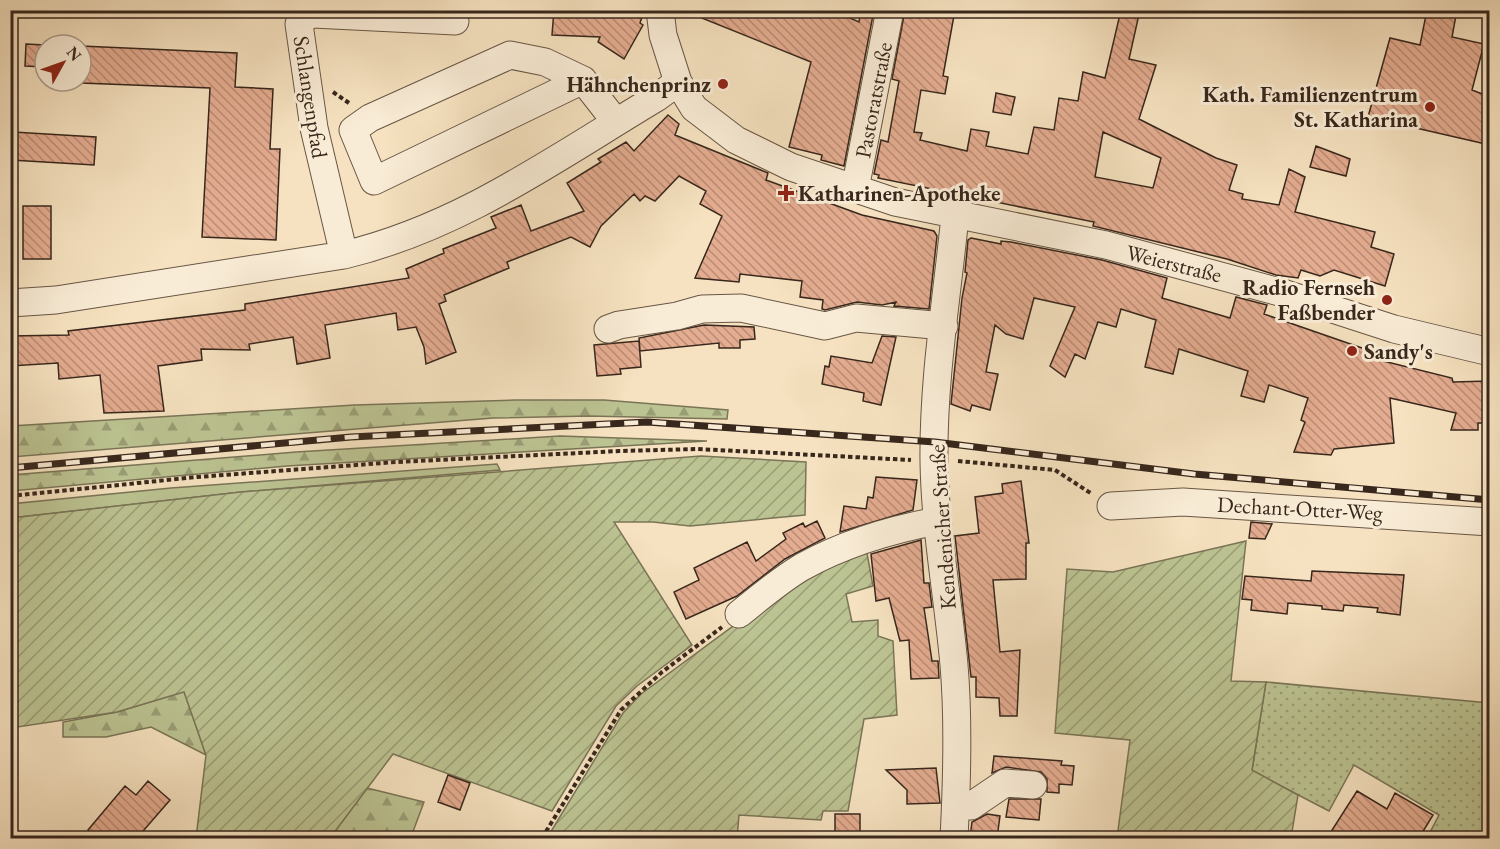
<svg xmlns="http://www.w3.org/2000/svg" width="1500" height="849" viewBox="0 0 1500 849" font-family="'EB Garamond',serif">
	<defs>
		<pattern id="forest-firs" width="22" height="20" patternUnits="userSpaceOnUse" patternTransform="scale(1.5)"><rect width="22" height="20" fill="#bcc392"/><path d="M5 1l3.5 6h-7zM16 11l3.5 6h-7z" fill="#9a9e76"/></pattern>
		<pattern id="park-dots" width="8" height="8" patternUnits="userSpaceOnUse" patternTransform="scale(1.5)"><rect width="8" height="8" fill="#bcc392"/><path d="M2 2h.1M6 6h.1" fill="none" stroke="#9a9e76" stroke-width="1.8" stroke-linecap="round"/></pattern>
		<pattern id="garden-furrows" width="10" height="10" patternUnits="userSpaceOnUse" patternTransform="scale(1.5)"><rect width="10" height="10" fill="#bcc392"/><path d="M-1 1l2-2M0 10L10 0M9 11l2-2" fill="none" stroke="#9a9e76"/></pattern>
		<pattern id="building-back-hatch" width="6" height="6" patternUnits="userSpaceOnUse" patternTransform="scale(1.5)"><rect width="6" height="6" fill="#e4ac90"/><path d="M-1 5l2 2M0 0l6 6M5-1l2 2" fill="none" stroke="#ba8c75"/></pattern>
	</defs>
	<rect width="100%" height="100%" fill="#f6e2c0"/>
	<filter id="stains"><feTurbulence type="fractalNoise" baseFrequency=".00333" numOctaves="4"/><feColorMatrix values="0 0 0 0 .2 0 0 0 0 .09 0 0 0 0 .02 0 0 0 .5 -.17"/></filter>
	<radialGradient id="worn" r=".72"><stop offset=".6" stop-color="#630" stop-opacity="0"/><stop offset="1" stop-color="#630" stop-opacity=".3"/></radialGradient>
	<path fill="#bcc392" stroke="#7a7557" stroke-width="1.5" d="M497 464 500 470 241 492 11 518 10 504 171 488Z"/>
	<path fill="url(#forest-firs)" stroke="#7a7557" stroke-width="1.5" d="M515 400H604L728 410 727 419 588 416 493 418 11 457V426L355 405Z
		M560 436 707 441 287 466 11 491V475L296 452Z
		M184 691 206 755 151 727 106 737H63V722L117 712Z
		M367 788 424 802 411 837 393 834 391 838H330Z"/>
	<path fill="url(#park-dots)" stroke="#7a7557" stroke-width="1.5" d="M1266 682 1489 703V838H1427L1439 815 1354 765 1329 811 1252 771Z"/>
	<path fill="url(#garden-furrows)" stroke="#7a7557" stroke-width="1.5" d="M701 456 806 462 805 515 690 526 653 522H614L692 645 637 686 616 706 552 811 393 754 330 838H196L206 755 184 692 117 712 11 728V518L241 492Z
		M1246 541 1231 681 1266 682 1252 770 1298 795 1291 838H1117L1130 740 1055 733 1067 569 1113 572Z
		M866 548 873 586 846 594 852 622 878 620V636L893 641 897 715 864 719 848 811H823L821 820 739 815 737 838H547L623 713 641 694 809 570Z"/>
	<path fill="url(#building-back-hatch)" stroke="#38271c" stroke-width="1.5" fill-rule="evenodd" d="M554 10H636V15L642 17 640 23 643 25 624 59 598 42 600 37 552 35Z
		M682 10H831L859 22 861 10H874L844 166 821 160 822 155 789 147 811 62Z
		M905 10H955L943 76 948 77 945 94 921 90 914 132 922 133 920 140 967 151 971 129 989 132 986 146 1028 154 1034 127 1054 130 1059 98 1078 101 1083 72 1105 78 1121 10H1140L1129 59 1156 65 1139 119 1216 158 1237 165 1229 190 1243 194 1242 199 1279 205 1289 169 1305 177 1295 212 1375 232 1371 247 1394 254 1385 286 1334 270 1320 276 1301 270 1298 278 1276 275 1227 259 1093 226 1094 222 878 178 879 175 874 174 881 140 888 142 899 81 892 79ZM1103 132 1161 158 1153 188 1095 177Z
		M1427 10H1457L1452 37 1484 44 1472 90 1490 97V145L1368 117 1390 38 1420 45Z
		M26 44 45 45V67L25 66Z
		M81 46 237 53 235 87 273 89 270 149H280L276 240 202 237 210 88 81 83Z
		M996 93 1015 97 1011 115 993 112Z
		M668 115 679 124 675 135 768 173 766 180 862 215 934 231 937 236 929 309 894 306 896 302 882 305 857 302 825 310 822 309 823 300 800 297 802 281 740 274 739 282 695 278 722 216 700 204 706 191 679 176 655 201 645 196 640 201 634 194 601 226 590 247 571 237 507 262 509 268 444 295 446 301 439 304 456 352 426 364 424 347 416 327 398 330 396 313 325 325 330 358 297 364 293 337 249 344 250 350 201 349 202 360 158 366 164 411 104 413 100 375 59 379 58 363 10 366V336L69 335 68 331 245 310V304L409 278 406 269 444 253 443 249 496 228 491 217 521 205 531 231 584 211 567 183 601 162 598 159 626 142 634 151Z
		M13 132 96 137 94 165 11 160Z
		M1316 146 1350 159 1346 176 1310 167Z
		M23 206H51V259H23Z
		M971 238 1001 244V241L1011 242 1102 260 1167 278 1162 298 1230 318 1236 297 1267 305 1264 314 1362 348 1373 353 1371 358 1452 378 1453 382 1490 381V423H1478V430H1451L1456 413 1390 398 1394 443 1334 449 1331 455 1294 452 1305 422 1301 420 1308 398 1269 385 1264 402 1241 396 1248 371 1179 349 1173 374 1145 367 1156 320 1121 309 1116 327 1098 322 1085 359 1075 354 1065 377 1050 366 1075 307 1034 298 1023 339 1006 334 995 325 986 372 998 374 990 410 972 405 970 411 951 404 962 298 967 273 965 272 968 240Z
		M704 325 754 327 755 339 740 340V348H719V343L640 351 639 338Z
		M882 336 896 337 881 405 863 401 864 393 822 384 825 366 829 367 831 356 872 363Z
		M639 341 641 367 620 369 621 374 597 376 594 345Z
		M876 477 917 480 913 510 840 532 844 506 866 509 868 497 873 498Z
		M1021 481 1029 543H1026V579L993 580 1000 652 1020 650 1017 716H1000L999 698 976 697V677H971L955 536 979 533 975 497 1003 493 1002 484Z
		M817 521 825 538 785 559 737 596 686 619 674 592 699 580 694 568 747 542 756 561 786 539 783 533 803 523 805 527Z
		M1251 522 1272 524 1265 539 1249 538Z
		M921 540 924 583H929L932 607 924 608 932 661H938L939 678 911 679 909 640 900 641 889 598 876 601 871 554Z
		M1312 571 1404 575 1400 615 1377 612 1378 608 1344 605 1343 611 1322 609V606L1288 603 1287 614 1251 610 1252 600 1242 599 1245 576 1311 581Z
		M994 756 1062 761 1061 765 1074 766 1072 785 1059 784V793L1047 792V779L1041 772 1006 767 992 773Z
		M936 768 940 803 907 804V790L886 770Z
		M448 775 470 783 460 810 438 802Z
		M148 781 170 800 137 838H98L88 830 125 786 136 795Z
		M1357 791 1387 809 1395 793 1433 815 1419 838H1327Z
		M1041 799 1039 820 1006 817 1009 799Z
		M835 814H860V838H835Z
		M987 814 1000 816 997 838H970L972 822Z"/>
	<g fill="none" stroke-linecap="round" stroke-linejoin="round">
		<g stroke="#685645" stroke-width="29">
			<path id="minor" d="M660 10 663 35 678 82 694 108 736 140 791 167 895 202 1106 245 1283 293 1394 329 1490 352
				M583 80 374 181 353 130 370 118 510 55 545 62 583 80 616 122
				M855 189 890 10
				M344 255 314 128 299 24 303 18 313 14 455 21
				M10 303 56 300 344 255C461 227 554 159 656 98L678 82
				M608 329 619 325 677 316 702 309 741 308 825 326 856 318 944 326
				M1111 506 1183 502 1490 522
				M739 614C759 598 780 580 802 567 845 543 889 530 937 521
				M956 806H971L1005 783 1033 785
				M954 838C957 781 959 723 954 665 948 597 935 530 934 461 933 379 947 297 955 216"/>
		</g>
		<path stroke="#38271c" stroke-width="4" stroke-dasharray="4.5 3" stroke-linecap="butt" d="M333 92 349 103
			M958 461 1055 470 1092 494
			M10 496 197 477 396 462 619 451 698 449 911 460
			M542 838 621 710 662 672 722 627"/>
		<use href="#minor" stroke="#f9ecd6" stroke-width="27"/>
		<g stroke="#38271c" stroke-width="7">
			<path id="rail" d="M10 468 351 437 647 422 935 442 1194 474 1490 500"/>
		</g>
		<use href="#rail" stroke="#f9ecd6" stroke-width="4.5" stroke-dasharray="14" stroke-linecap="butt"/>
	</g>
	<g fill="#8f2418" stroke="#f9ecd6" stroke-width="2">
		<circle cx="723" cy="84" r="6"/>
		<circle cx="1430" cy="107" r="6"/>
		<path d="M783 184h6v6h6v6h-6v6h-6v-6h-6v-6h6z"/>
		<circle cx="1387" cy="300" r="6"/>
		<circle cx="1352" cy="351" r="6"/>
	</g>
	<g text-anchor="middle" stroke-width="6" stroke-linejoin="round" paint-order="stroke">
		<g font-size="22" font-weight="bold" fill="#38271c" stroke="#f9ecd6" text-anchor="end">
			<text x="711" y="92">Hähnchenprinz</text>
			<text x="1418" y="102">Kath. Familienzentrum<tspan x="1418" dy="25">St. Katharina</tspan></text>
			<text x="798" y="201" text-anchor="start">Katharinen-Apotheke</text>
			<text x="1375" y="295">Radio Fernseh<tspan x="1375" dy="25">Faßbender</tspan></text>
			<text x="1364" y="359" text-anchor="start">Sandy's</text>
		</g>
		<g font-size="22" fill="#38271c" stroke="#f9ecd6">
			<text transform="translate(311 97) rotate(81)" y="8">Schlangenpfad</text>
			<text transform="translate(873 100) rotate(-79)" y="8">Pastoratstraße</text>
			<text transform="translate(1174 263) rotate(14)" y="8">Weierstraße</text>
			<text transform="translate(1300 508) rotate(3)" y="8">Dechant-Otter-Weg</text>
			<text transform="translate(942 527) rotate(-94)" y="8">Kendenicher Straße</text>
		</g>
	</g>
	<rect width="1500" height="849" fill="none" stroke="#f6e2c0" stroke-width="36"/>
	<rect x="12" y="12" width="1476" height="825" fill="none" stroke="#38271c" stroke-width="3"/>
	<rect x="18" y="18" width="1464" height="813" fill="none" stroke="#38271c" stroke-width="1.5"/>
	<g transform="translate(63 63) rotate(50)"><circle r="28" fill="#f9ecd6" stroke="#ac9d8c" stroke-width="1.5"/>
	<path d="M0-4.5L10 22L0 15L-10 22Z" fill="#8f2418"/>
	<text y="-9" font-size="16" font-weight="bold" text-anchor="middle" fill="#38271c">N</text>
	</g>
	<rect width="100%" height="100%" filter="url(#stains)"/>
	<rect width="100%" height="100%" fill="url(#worn)"/>
</svg>
